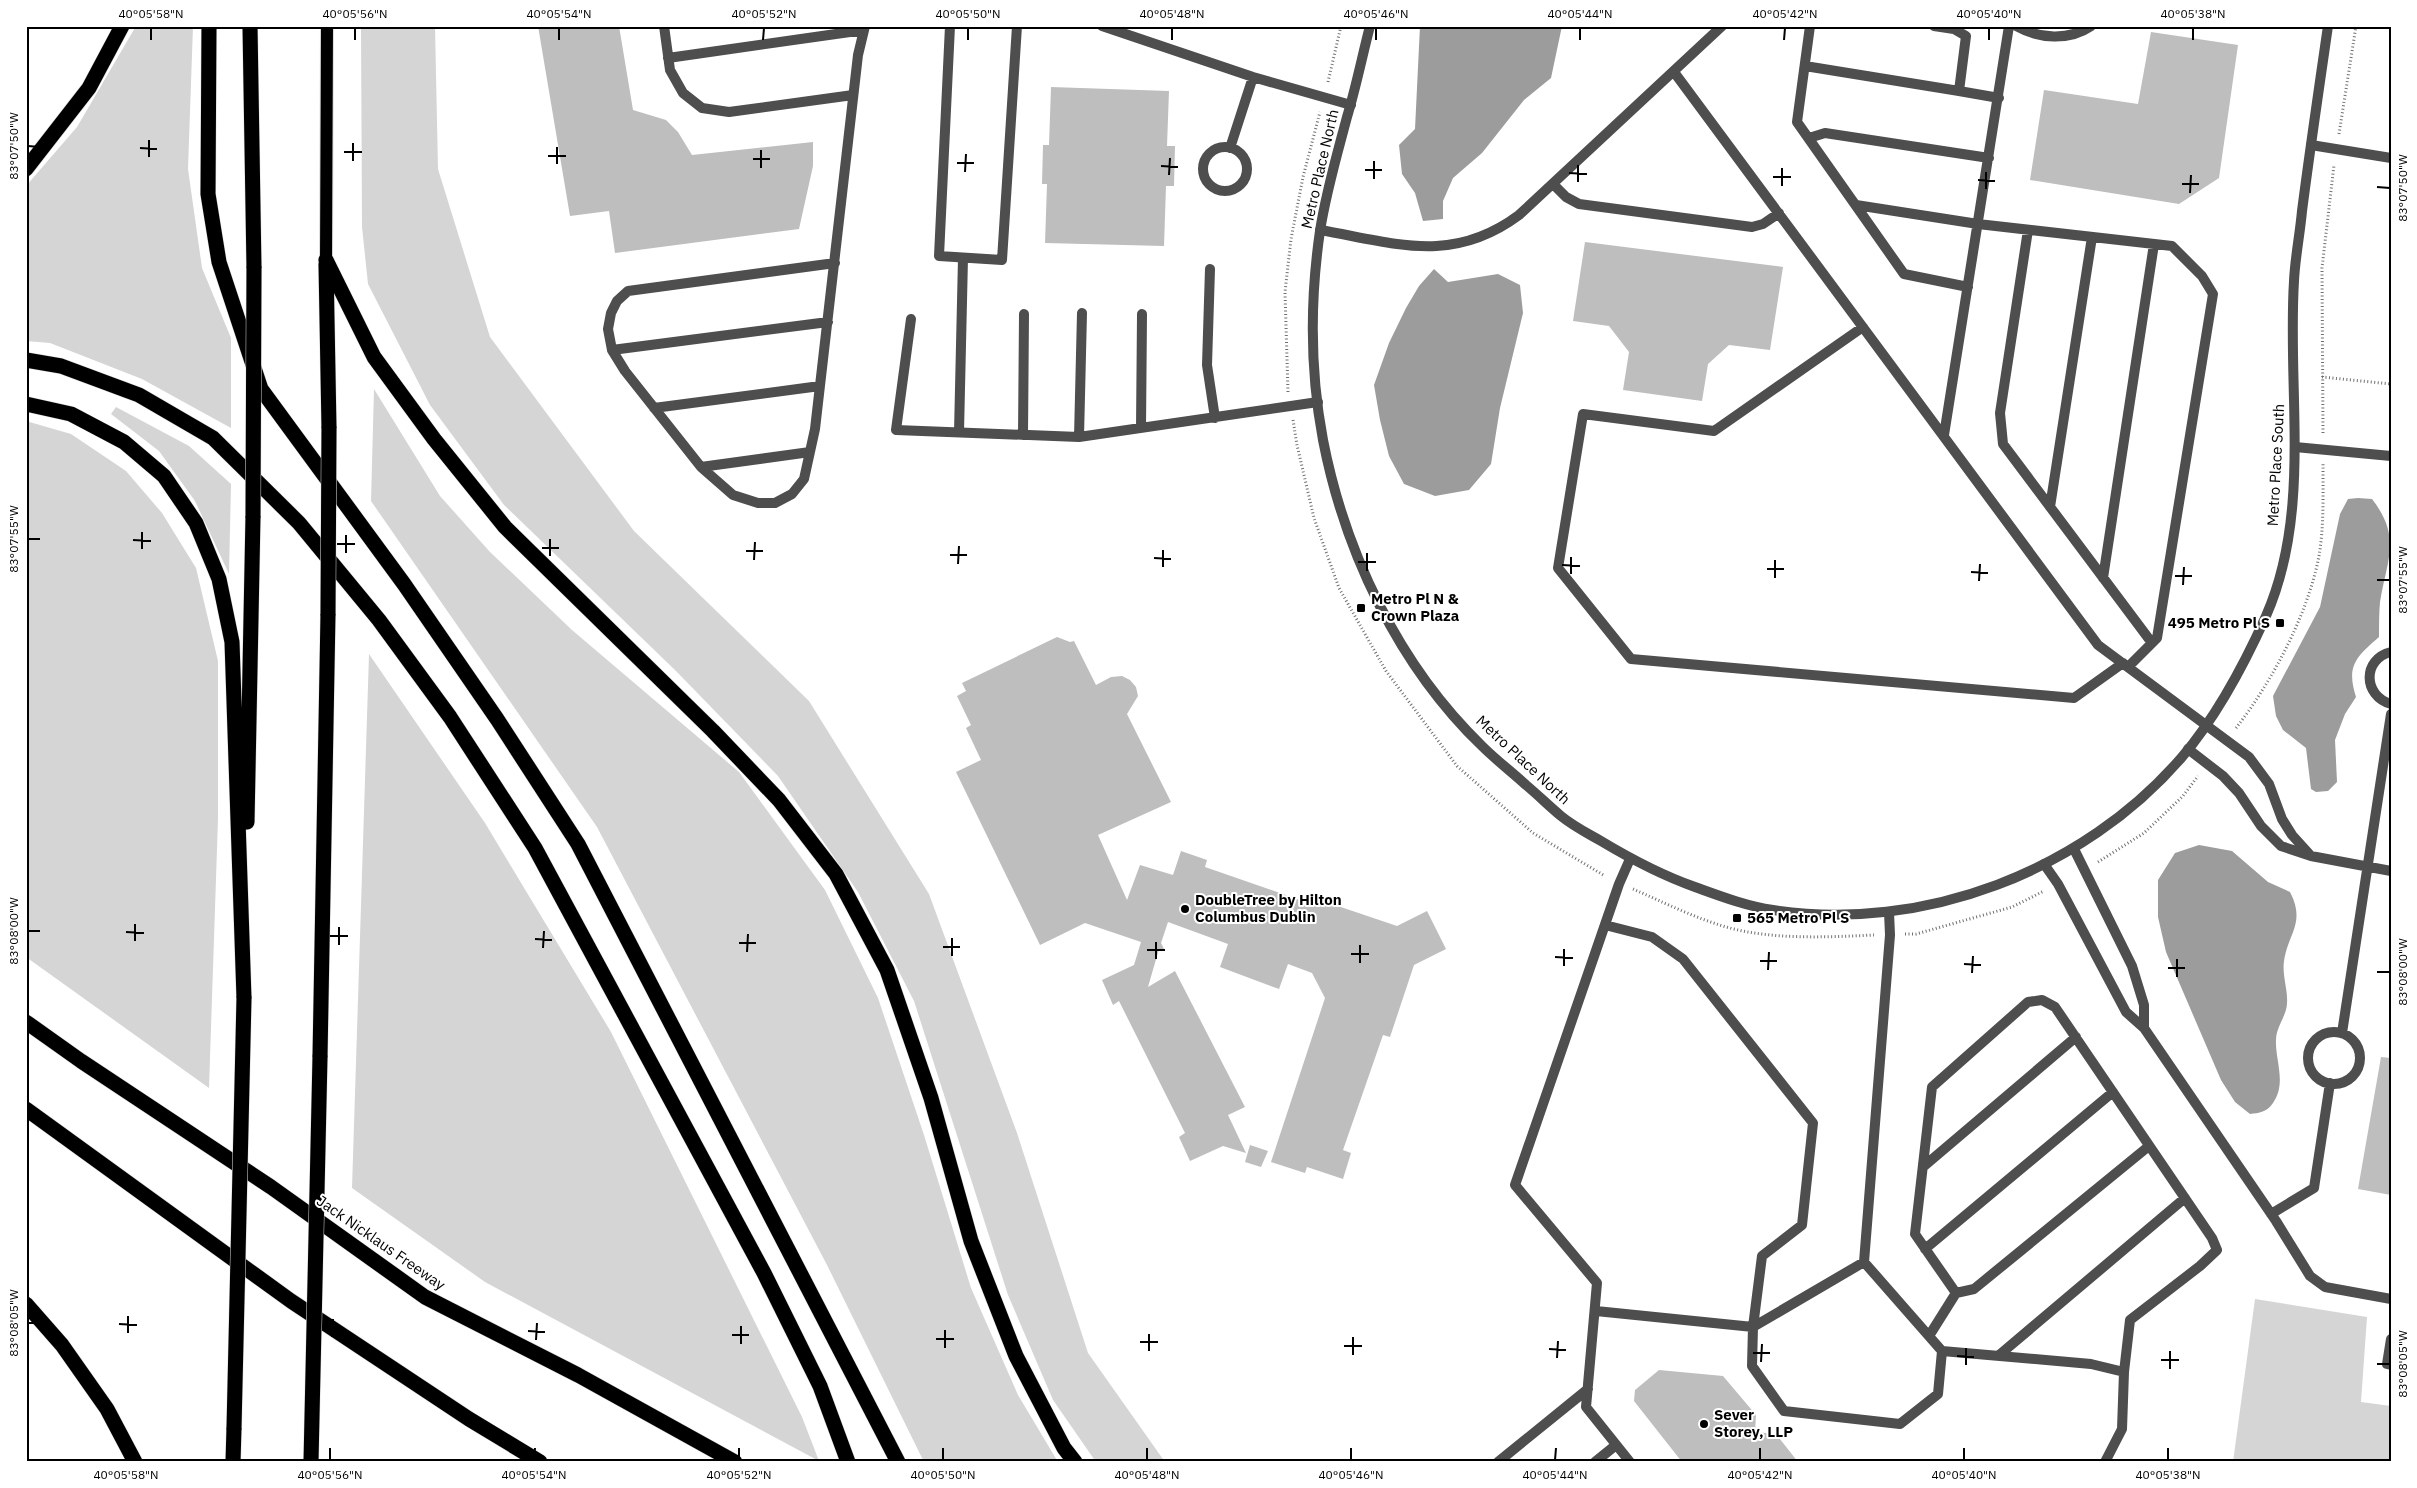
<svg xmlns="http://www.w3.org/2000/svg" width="2417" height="1488" viewBox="0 0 2417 1488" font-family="'IBM Plex Sans',sans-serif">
	<rect width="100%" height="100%" fill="#fff"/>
	<path fill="#d5d5d5" d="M136 26H193L188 169 202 268 231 338V428L142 379 50 343 26 341V186L77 127Z
		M361 26H435L438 169 490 337 634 531 809 701 929 894 1017 1133 1088 1353 1165 1462H1096L1053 1400 1008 1295 914 1001 858 892 778 776 676 671 504 505 430 405 368 284 362 227Z
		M374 389 440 496 490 552 572 630 739 772 825 890 878 998 924 1135 971 1288 1018 1395 1058 1462H924L827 1265 597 827 371 501Z
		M116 407 189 446 231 484 229 574 195 501 159 451 111 414Z
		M26 421 71 434 126 471 162 513 196 568 218 661V819L209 1088 26 957Z
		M369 654 485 823 611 1032 802 1417 819 1461 485 1282 352 1188Z
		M2255 1299 2367 1317 2361 1402 2391 1406V1462H2233Z"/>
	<path fill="#9c9c9c" d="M1420 26H1562L1551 78 1524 100 1482 153 1453 178 1443 201V219L1423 221 1415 193 1402 174 1399 145 1415 129Z
		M1434 269 1448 282 1498 274 1520 285 1523 313 1500 408 1491 464 1469 490 1435 496 1404 484 1389 456 1380 420 1374 385 1389 343 1406 308 1419 286Z
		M2358 498 2372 499C2402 538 2387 559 2380 602 2379 613 2379 625 2379 637 2356 657 2346 666 2356 697L2345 714 2335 740 2337 782 2328 791 2316 792 2311 789 2306 748 2283 730 2276 716 2273 696 2320 607 2340 514 2348 499Z
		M2199 845 2232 851 2268 882 2290 892C2306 923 2288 933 2284 961 2282 975 2288 990 2287 1003 2287 1015 2276 1027 2276 1040 2275 1060 2287 1083 2273 1103 2267 1112 2259 1113 2250 1114L2235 1102 2221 1080 2166 952 2158 917V880L2175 853Z"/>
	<path fill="#bebebe" d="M538 26H619L633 110 666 120 678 132 692 155 813 142V166L799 229 615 253 609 211 570 216Z
		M2151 32 2238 45 2219 178 2179 204 2030 180 2044 90 2138 104Z
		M1051 87 1169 91 1167 146H1175L1174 186H1166L1164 246 1045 243 1047 184H1042L1043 145H1049Z
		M1585 242 1783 267 1770 350 1729 345 1708 364 1702 401 1623 390 1629 352 1609 326 1573 321Z
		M1057 637 1070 642 1074 641 1096 685 1111 677 1122 676 1130 680 1136 687 1138 696 1127 714 1171 802 1098 835 1127 900 1140 865 1173 875 1181 851 1207 860 1205 867 1320 907 1323 901 1397 926 1427 911 1446 949 1414 965 1390 1037 1383 1035 1343 1150 1351 1153 1343 1179 1307 1167 1305 1173 1271 1162 1325 998 1312 973 1288 964 1279 989 1220 967 1228 944 1168 922 1161 943 1165 951 1159 949 1148 987 1175 971 1245 1107 1228 1115 1246 1153 1223 1146 1190 1161 1179 1137 1185 1133 1119 1001 1113 1005 1102 980 1134 965 1141 942 1085 923 1040 945 956 772 981 760 966 728 971 725 957 696 966 691 962 683Z
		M2381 1057 2391 1058V1195L2358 1189Z
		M1250 1145 1268 1151 1261 1167 1245 1162Z
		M1659 1370 1723 1376 1756 1415 1755 1432 1776 1434 1798 1462H1682L1634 1401 1635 1390Z"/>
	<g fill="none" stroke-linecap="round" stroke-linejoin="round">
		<g stroke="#dbdbdb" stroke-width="14">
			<path id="primary" d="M326 260 327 26"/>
		</g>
		<g stroke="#dbdbdb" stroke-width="16">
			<path id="motorway" d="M209 26 208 194 219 262 261 389 404 584 497 719 578 844 898 1462
				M250 26 254 268
				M26 169 89 88 122 26
				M326 260 374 357 434 439 505 527 713 731 779 800 836 874 887 970 931 1098 971 1241 1016 1356 1064 1448 1075 1462
				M326 264 329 428
				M26 360 61 366 139 395 213 438 299 523 379 620 450 717 535 848 764 1273 820 1386 848 1462
				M26 404 71 414 124 442 164 476 196 523 219 579 232 642 244 998
				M247 822 253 516
				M26 1022 81 1061 271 1187 425 1297 578 1375 735 1462
				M320 1057 328 614
				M26 1109 291 1301 469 1419 540 1462
				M26 1304 62 1345 107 1409 135 1462
				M233 1462 234 1428"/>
		</g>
		<path stroke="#707070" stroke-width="3" stroke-dasharray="1 2.5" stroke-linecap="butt" d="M1328 82 1341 26
			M2339 134 2356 26
			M2322 377 2391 384
			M1288 392 1285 292 1291 239 1303 177 1320 112
			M1293 420 1297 445 1314 518 1339 588 1386 671 1457 766 1533 833 1605 876
			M2323 433 2322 268 2334 165
			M2236 728C2272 682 2308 614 2319 556 2324 527 2323 494 2323 464
			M2098 862 2144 833 2183 796 2198 776
			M1633 889C1670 905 1708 925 1748 932 1789 939 1832 937 1874 935
			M1905 934H1916L2012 907 2044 891"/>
		<path stroke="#4e4e4e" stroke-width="10" d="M664 26 670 70 683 93 702 108 729 112 853 95
			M950 26 939 256 1002 260 1017 26
			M1102 26 1253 77 1351 105
			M1810 26 1797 122 1904 274 1968 287
			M1934 26 1954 29 1966 36 1959 91 1999 98
			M2016 26C2039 39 2069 41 2091 26
			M668 58 864 30
			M1805 66 1959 91
			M1674 72 2098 645 2249 757 2269 784 2282 819 2292 835 2311 856 2281 846 2261 826 2239 793 2223 776 2188 749
			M1809 138 1825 133 1989 158
			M2311 145 2391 158
			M1203 169a22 22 0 1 1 44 0a22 22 0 1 1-44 0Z
			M1230 148 1253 77
			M1553 184 1566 197 1579 204 1752 227 1763 224 1779 213
			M1856 205 1978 224 2172 246 2202 276 2213 294 2157 638 2128 667
			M1320 230C1395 243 1452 265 1519 215L1722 26
			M2028 230 2000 413 2003 444 2152 643
			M835 263 628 291 617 301 611 313 608 329 612 350 625 371 701 467 733 495 758 503H775L792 494 804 479 815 429 858 55 865 26
			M1210 269 1207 365 1215 418
			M911 319 896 430 1079 437 1318 402
			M1863 327 1714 431 1583 414 1558 568 1631 659 2074 698 2123 663
			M612 350 828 322
			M654 408 820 386
			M1141 428 1142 314
			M959 432 963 258
			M1023 435 1024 314
			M1944 435 2009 26
			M1079 437 1082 313
			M2295 447 2391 456
			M701 467 810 452
			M2050 507 2092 237
			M2103 578 2154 244
			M2391 652C2362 659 2363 696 2391 704
			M2311 856 2391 871
			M2044 864 2058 884 2126 1012 2144 1028V1005L2132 966 2074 849
			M1605 925 1652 937 1683 959 1813 1123 1802 1225 1762 1256 1753 1327 1752 1366 1784 1411 1900 1424 1938 1394 1942 1351
			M2144 1028 2276 1221 2310 1276 2325 1287 2391 1299
			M2308 1058a26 26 0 1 1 52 0a26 26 0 1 1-52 0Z
			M2342 1033 2391 714
			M1923 1167 2076 1037
			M2271 1214 2314 1188 2330 1083
			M1925 1249 2113 1092
			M1864 1262 1890 935 1889 912
			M1956 1293 1974 1289 2149 1146
			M1596 1311 1753 1327 1864 1262 1942 1351 2091 1364 2124 1372 2122 1429 2105 1462
			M1929 1336 1956 1293 1915 1234 1932 1087 2028 1002 2042 1000 2055 1007 2212 1238 2217 1250 2200 1266 2130 1320 2124 1372
			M2391 1339 2387 1364 2391 1365
			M1998 1356 2185 1198
			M1498 1462 1588 1389
			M1595 1462 1616 1445
			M1630 1462 1586 1407 1597 1283 1515 1185 1619 884 1630 859"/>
		<path stroke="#4e4e4e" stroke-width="10" d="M1370 26C1362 57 1356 87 1347 117 1337 155 1326 192 1320 231 1310 300 1310 371 1323 440 1345 553 1399 666 1482 746 1496 760 1512 772 1526 785 1538 795 1549 806 1561 816 1573 826 1587 833 1601 841 1631 859 1661 875 1695 887 1720 896 1746 906 1773 910 1923 933 2084 871 2182 757 2217 716 2244 665 2266 616 2312 512 2287 391 2294 281 2295 258 2300 234 2302 211 2310 149 2319 88 2328 26"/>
		<use href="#primary" stroke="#000" stroke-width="12"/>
		<use href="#motorway" stroke="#000" stroke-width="15"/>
		<g stroke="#dbdbdb" stroke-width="16" stroke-linecap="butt">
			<path id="motorway-bridge" d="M253 516 254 268
				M328 614 329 428
				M234 1428 244 998
				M311 1462 320 1057"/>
		</g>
		<use href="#motorway-bridge" stroke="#000" stroke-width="15"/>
	</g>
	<path fill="none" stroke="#000" stroke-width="2" d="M151 40V28M355 40V28M559 40V28M763 40 764 28M968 40V28M1172 40V28M1376 40V28M1580 40V28M1784 40 1785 28M1989 40V28M2193 40V28M28 146 40 147M140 148 157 149M344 152H362M548 156H566M149 157V140M753 159H770M353 161V143M957 163H974M557 164V147M1161 166 1178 167M761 168V150M1365 170H1382M965 172 966 154M1569 173 1587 174M1169 175 1170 158M1773 177H1791M1374 179V161M1978 180 1995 181M1578 182V165M2182 184H2199M1782 186V168M2377 187 2390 188M1986 189V172M2190 193 2191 175M28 539H40M133 540 151 541M337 544H355M542 548H559M142 549V532M746 551H763M346 553V535M950 555H967M550 556V539M1154 558 1171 559M754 560 755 542M1358 562H1376M958 564 959 546M1562 565 1580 566M1163 567V550M1767 569H1784M1367 571V553M1971 572 1988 573M1571 574V557M2175 576H2192M1775 578V560M2377 580H2390M1979 581 1980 564M2183 585 2184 567M28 931H40M126 932 144 933M330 936H348M535 939 552 940M135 941V924M739 943H756M339 945V927M943 947H960M543 948 544 931M1147 950H1165M747 952 748 934M1351 954H1369M952 956V938M1555 957 1573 958M1156 959V942M1760 961H1777M1360 963V945M1964 964 1981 965M1564 966V949M2168 968H2185M1768 970 1769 952M2377 972H2390M1972 973 1973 956M2177 977V959M28 1323H40M119 1324 137 1325M324 1328H341M528 1331 545 1332M128 1333V1316M732 1335H749M332 1337 333 1319M936 1339H954M536 1340 537 1323M1140 1342H1158M741 1344V1326M1344 1346H1362M945 1348V1330M1549 1349 1566 1350M1149 1351V1334M1753 1353H1770M1353 1355V1337M1957 1356 1974 1357M1557 1358 1558 1341M2161 1360H2179M1761 1362 1762 1344M2377 1364H2390M1966 1365V1348M2170 1369V1351M126 1460V1448M330 1460V1448M534 1460 535 1448M739 1460V1448M943 1460V1448M1147 1460V1448M1351 1460V1448M1555 1460 1556 1448M1760 1460V1448M1964 1460V1448M2168 1460V1448"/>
	<g fill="#000" stroke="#fff" stroke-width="2">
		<rect x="1356" y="603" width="10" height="10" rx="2.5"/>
		<rect x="2275" y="618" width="10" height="10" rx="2.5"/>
		<circle cx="1185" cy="909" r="5"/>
		<rect x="1732" y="913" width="10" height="10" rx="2.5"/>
		<circle cx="1704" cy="1424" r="5"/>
	</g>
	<g text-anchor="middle" stroke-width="4" stroke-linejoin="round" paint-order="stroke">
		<g font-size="15" fill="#000" stroke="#fff">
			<text transform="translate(1320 169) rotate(-77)" y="5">Metro Place North</text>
			<text transform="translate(2276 465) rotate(-87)" y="5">Metro Place South</text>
			<text transform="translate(1523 760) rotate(43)" y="5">Metro Place North</text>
			<text transform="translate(381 1243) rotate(35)" y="5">Jack Nicklaus Freeway</text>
		</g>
		<g font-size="15" font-weight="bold" fill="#000" stroke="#fff" text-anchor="start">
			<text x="1371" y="604">Metro Pl N &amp;<tspan x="1371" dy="17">Crown Plaza</tspan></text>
			<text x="2270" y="628" text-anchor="end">495 Metro Pl S</text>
			<text x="1195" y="905">DoubleTree by Hilton<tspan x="1195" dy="17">Columbus Dublin</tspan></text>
			<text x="1747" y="923">565 Metro Pl S</text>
			<text x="1714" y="1420">Sever<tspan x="1714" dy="17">Storey, LLP</tspan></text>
		</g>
	</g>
	<rect width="2417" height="1488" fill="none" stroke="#ffffff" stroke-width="55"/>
	<rect x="28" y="28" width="2362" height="1432" fill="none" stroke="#000" stroke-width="2"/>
	<g font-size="12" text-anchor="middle" fill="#000">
		<text x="151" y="18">40°05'58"N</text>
		<text x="355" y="18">40°05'56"N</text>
		<text x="559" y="18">40°05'54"N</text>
		<text x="764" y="18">40°05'52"N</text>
		<text x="968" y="18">40°05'50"N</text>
		<text x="1172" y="18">40°05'48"N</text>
		<text x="1376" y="18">40°05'46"N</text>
		<text x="1580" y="18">40°05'44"N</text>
		<text x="1785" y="18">40°05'42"N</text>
		<text x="1989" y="18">40°05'40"N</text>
		<text x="2193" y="18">40°05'38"N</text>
		<text transform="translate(14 146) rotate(-90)" y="4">83°07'50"W</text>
		<text transform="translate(2403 188) rotate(-90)" y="4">83°07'50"W</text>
		<text transform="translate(14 539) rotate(-90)" y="4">83°07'55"W</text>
		<text transform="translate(2403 580) rotate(-90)" y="4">83°07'55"W</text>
		<text transform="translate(14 931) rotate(-90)" y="4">83°08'00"W</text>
		<text transform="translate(2403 972) rotate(-90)" y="4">83°08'00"W</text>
		<text transform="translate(14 1323) rotate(-90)" y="4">83°08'05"W</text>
		<text transform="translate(2403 1364) rotate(-90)" y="4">83°08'05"W</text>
		<text x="126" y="1479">40°05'58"N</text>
		<text x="330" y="1479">40°05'56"N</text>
		<text x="534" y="1479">40°05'54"N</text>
		<text x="739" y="1479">40°05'52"N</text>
		<text x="943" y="1479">40°05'50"N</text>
		<text x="1147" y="1479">40°05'48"N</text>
		<text x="1351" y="1479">40°05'46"N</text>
		<text x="1555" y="1479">40°05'44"N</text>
		<text x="1760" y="1479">40°05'42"N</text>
		<text x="1964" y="1479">40°05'40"N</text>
		<text x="2168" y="1479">40°05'38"N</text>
	</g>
</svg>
